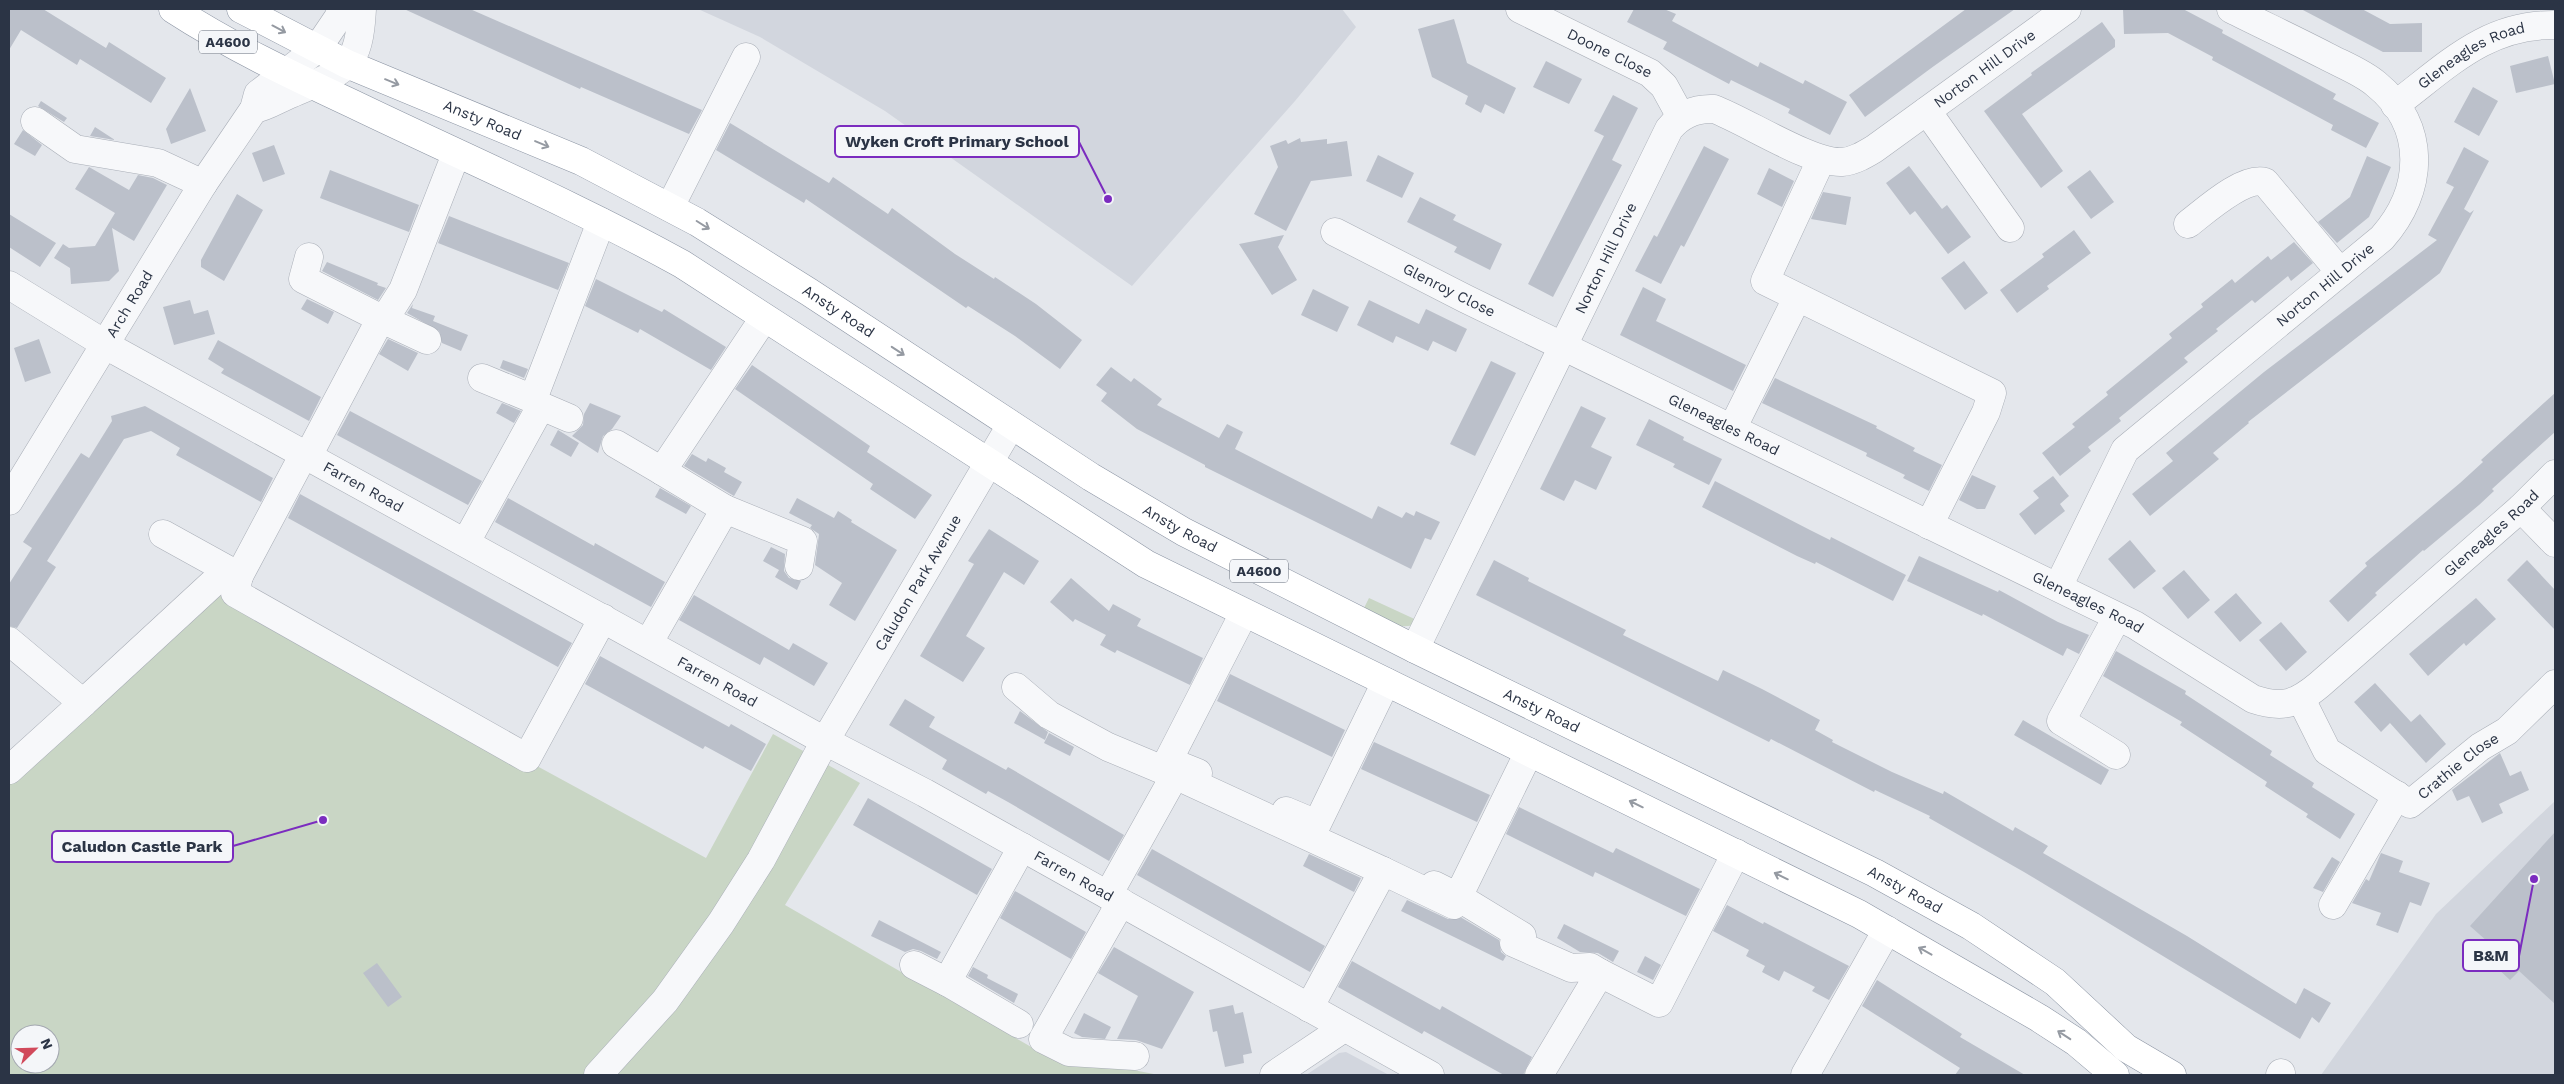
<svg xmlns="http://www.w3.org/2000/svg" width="2564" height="1084" viewBox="0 0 2564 1084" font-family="'Work Sans',sans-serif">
	<rect width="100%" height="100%" fill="#e4e7ec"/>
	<path fill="#d2d6de" d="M698 9H1342L1356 27 1295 101 1132 286 885 111 760 37Z
		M2555 801V1075H2321L2436 914Z
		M1346 1052 1389 1075H1306L1339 1053Z"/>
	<path fill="#c9d6c5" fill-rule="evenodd" d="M197 581 706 858 773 734 860 783 785 905 1040 1052 1159 1075H9V758ZM20 1034H50V1064H20Z
		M1369 598 1421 622C1399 633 1383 620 1363 610Z"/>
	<path fill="#bbc0ca" d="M9 9H43L106 48 109 42 166 78 151 103 80 59 77 65 21 30 9 50Z
		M404 9H470L702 110 689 134 581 87 580 89Z
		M1634 9H1664L1676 14 1672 21 1758 67 1760 62 1803 84 1805 80 1847 102 1830 135 1788 113 1790 109 1731 80 1729 84 1663 49 1667 42 1627 22Z
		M1966 9H2015L1934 66 1865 117 1849 95Z
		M2123 9H2183L2223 30 2222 33 2336 94 2333 99 2379 123 2366 148 2331 130 2333 125 2212 60 2213 57 2168 33 2124 34Z
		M2301 9H2362L2390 24 2422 23V52H2383Z
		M1454 19 1467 63 1516 88 1504 114 1485 104 1481 113 1465 104 1468 96 1432 77 1418 29Z
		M2102 22 2115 40V47L2022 114 2063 171 2041 188 1984 111 2032 75 2031 73Z
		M2548 56 2555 84 2516 93 2510 66Z
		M1546 61 1582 79 1569 104 1533 87Z
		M2473 87 2498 101 2479 136 2454 122Z
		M190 88 206 131 171 144 166 129Z
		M1613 95 1638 108 1612 160 1622 165 1553 297 1528 284 1604 136 1594 131Z
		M41 101 67 118 64 122 38 106Z
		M730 123 829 183 833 177 888 214 892 208 955 254 994 279 995 277 1036 304 1082 340 1060 369 1015 336 968 306 966 308 806 199 804 203 716 150Z
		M95 127 115 140 90 136Z
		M23 130 42 145 35 156 14 144Z
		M1300 138 1301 142 1327 139V144L1347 141 1352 176 1311 181 1286 231 1254 214 1278 167 1270 146 1286 140 1288 144Z
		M274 145 285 174 263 182 252 153Z
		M1704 146 1729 159 1684 247 1681 245 1661 284 1635 271 1654 235 1657 237Z
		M2464 147 2489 161 2464 209 2470 213 2474 210 2440 273 2248 422 2249 423 2213 453 2219 459 2150 516 2132 494 2173 461 2166 453 2264 372 2437 240 2428 235 2454 187 2446 183Z
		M1378 155 1414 173 1402 198 1366 181Z
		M2367 156 2391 167 2369 217 2337 243 2318 222 2350 197Z
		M1909 166 1942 209 1947 205 1971 237 1948 254 1915 211 1910 215 1886 183Z
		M89 167 129 190 138 175 153 178 167 185 134 241 112 228 119 271 109 281 71 284 70 268 54 258 63 244 69 248 95 246 115 213 75 189Z
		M1769 168 1794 181 1782 207 1757 194Z
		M330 170 419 205 409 232 320 198Z
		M2090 170 2114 202 2091 219 2067 187Z
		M1823 192 1851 197 1846 225 1811 219Z
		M237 194 263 210 224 281 201 267V260Z
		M1420 197 1456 215 1453 220 1502 244 1490 270 1454 252 1457 247 1407 222Z
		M9 214 56 243 40 267 9 247Z
		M449 216 569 263 558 290 438 243Z
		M2074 230 2091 253 2047 286 2049 289 2017 313 2000 290 2044 257 2042 254Z
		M1284 235 1278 247 1297 280 1272 295 1239 244Z
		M2294 242 2313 263 2291 281 2288 276 2255 303 2252 300 2216 329 2218 331 2184 358 2188 362 2119 418 2121 421 2088 447 2091 451 2060 476 2042 453 2075 427 2072 424 2108 395 2106 392 2172 338 2169 334 2203 307 2201 304 2232 279 2235 283 2268 256 2271 260Z
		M1964 261 1988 293 1965 310 1941 278Z
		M327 262 378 283 377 285 386 288 378 300 322 271Z
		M596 279 662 312 664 309 726 347 711 370 640 329 638 333 585 306Z
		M1643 287 1666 299 1656 321 1746 365 1733 391 1620 335Z
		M1313 289 1349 307 1337 332 1301 315Z
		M307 299 334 312 328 324 301 309Z
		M190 300 194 314 208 310 215 334 174 345 163 307Z
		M1369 300 1419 324 1426 309 1467 329 1456 352 1433 341 1428 351 1396 336 1393 343 1357 325Z
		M413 304 412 308 435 316 433 321 468 335 461 351 442 343 439 331 407 313Z
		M39 339 51 373 25 382 14 348Z
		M388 339 418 353 408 371 379 354Z
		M218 340 321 397 309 421 221 373 224 369 208 359Z
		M503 360 528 369 524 378 500 368Z
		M1491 361 1516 373 1475 456 1450 444Z
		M752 365 870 446 867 452 932 495 915 519 870 489 873 484 735 389Z
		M1111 367 1131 382 1134 378 1162 399 1157 405 1219 438 1227 424 1243 432 1235 449 1372 519 1378 506 1402 518 1406 512 1414 516 1416 511 1440 522 1431 540 1425 538 1411 569 1205 467V465L1137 429 1101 401 1107 393 1096 385Z
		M1775 378 1877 426 1876 428 1915 448 1913 451 1942 465 1929 491 1903 478 1905 475 1866 456 1867 453 1762 403Z
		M2555 393V432L2492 489 2494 491 2479 505 2424 551 2423 550 2375 593 2377 595 2348 622 2329 601 2367 566 2365 563 2460 483 2483 462 2481 460Z
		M502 403 521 411 514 423 496 413Z
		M590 403 621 416 612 429 603 436 598 453 572 436 583 425 584 414Z
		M145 406 273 478 261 502 176 455 180 448 151 431 124 439 47 561 56 567 17 628 9 626V584L32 548 23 542 81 453 89 458 112 421 111 416Z
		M1581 406 1606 418 1591 447 1612 457 1596 490 1575 480 1564 501 1540 489Z
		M350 411 482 481 468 505 337 435Z
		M1649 419 1684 437 1683 440 1722 459 1709 485 1673 467 1675 464 1636 445Z
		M558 430 579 443 571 457 550 445Z
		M692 454 706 462 708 458 726 468 724 472 742 482 734 496 684 466Z
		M1972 475 1996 486 1985 509H1977L1959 500Z
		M2053 476 2069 496 2060 504 2065 511 2035 535 2019 514 2039 498 2033 491Z
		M1715 481 1810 530 1830 540 1831 537 1906 575 1893 601 1816 562 1815 564 1797 556 1702 507Z
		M660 488 691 506 686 514 655 497Z
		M300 494 572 643 558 667 288 518Z
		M508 498 594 546 595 543 665 582 651 607 495 522Z
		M797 498 834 518 838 511 852 520 851 522 897 550 855 621 829 605 842 583 815 565 819 534 810 528 812 525 789 513Z
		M989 529 1039 561 1024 585 1004 572 966 636 985 648 963 682 920 656 974 564 968 561Z
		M2130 540 2156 571 2134 589 2108 559Z
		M771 547 785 554 784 571 789 578 801 581 797 590 775 577 779 570 763 561Z
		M1919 556 1998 592 1999 590 2058 622 2089 635 2079 654 2067 648 2063 656 1983 614 1982 616 1907 581Z
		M1494 560 1529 578 1528 581 1626 630 1623 635 1718 681 1723 670 1762 689 1820 720 1815 730 1833 740 1832 742 1892 772 1943 794 1944 791 2013 831 2015 827 2048 846 2043 853 2187 936 2296 1004 2304 988 2331 1003 2319 1023 2312 1017 2300 1039 2024 872 1929 818 1930 816 1875 790 1874 792 1771 739 1769 742 1476 595Z
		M2527 560 2555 590V630L2507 580Z
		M2184 570 2210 600 2188 619 2162 588Z
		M1071 578 1109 611 1113 604 1141 619 1137 626 1203 658 1190 685 1117 650 1115 653 1100 645 1106 635 1075 619 1073 622 1050 602Z
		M2236 593 2262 623 2240 642 2214 612Z
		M694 595 789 650 793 643 828 663 814 686 764 657 760 665 679 620Z
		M2476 598 2496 619 2466 646 2464 643 2428 676 2409 654Z
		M2281 622 2307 652 2286 671 2259 640Z
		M2116 651 2186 691 2185 694 2272 751 2270 755 2314 783 2312 787 2355 814 2340 839 2306 817 2308 814 2265 786 2267 782 2180 725 2182 722 2103 676Z
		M600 656 729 727 731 724 766 744 751 771 705 746 703 749 585 684Z
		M1230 674 1345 730 1332 757 1217 701Z
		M2375 683 2411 722 2420 714 2446 744 2426 763 2390 723 2381 732 2354 702Z
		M905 699 935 717 929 727 1006 770 1008 767 1124 835 1109 861 1008 802 988 791 986 794 942 769 947 760 889 725Z
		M1020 711 1048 732 1045 740 1014 723Z
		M2023 720 2109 770 2101 785 2014 735Z
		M1049 733 1074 747 1070 756 1044 743Z
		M1374 742 1490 795 1477 822 1361 769Z
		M2500 753 2510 776 2521 771 2529 790 2499 804 2503 813 2482 823 2469 796 2457 801 2452 790Z
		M868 798 992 869 977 895 853 825Z
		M1519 807 1613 853 1616 848 1700 889 1686 916 1595 872 1593 877 1506 834Z
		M2555 832V1004L2519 971 2510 980 2480 952 2488 942 2470 926Z
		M1152 849 1325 946 1310 972 1137 875Z
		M2381 853 2403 861 2399 872 2430 883 2421 906 2410 902 2398 933 2376 925 2381 913 2352 903 2366 879 2369 881Z
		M1309 854 1361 878 1354 892 1303 866Z
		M2332 857 2340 862 2323 892 2313 888Z
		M1015 891 1086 932 1071 959 1000 918Z
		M1407 900 1448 919 1462 918 1499 940 1501 952 1506 956 1503 961 1401 911Z
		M1727 905 1763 924 1764 922 1849 966 1829 1000 1812 991 1815 987 1784 971 1779 981 1762 972 1765 966 1746 956 1749 950 1713 931Z
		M879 920 941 952 937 959 921 951 913 949 905 952 871 936Z
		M1564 924 1619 951 1613 962 1598 953 1580 952 1557 938Z
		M1114 947 1194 992 1162 1049 1136 1040 1117 1039 1138 996 1098 973Z
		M1645 956 1661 965 1653 980 1637 972Z
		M1352 961 1440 1010 1442 1006 1532 1057 1523 1075H1504L1424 1031 1422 1034 1338 987Z
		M377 963 402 997 388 1007 363 973Z
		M973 967 988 975 987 978 1018 994 1014 1003 968 976Z
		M1877 980 1962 1034 1960 1037 2025 1075H1955L1960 1068 1862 1006Z
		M1233 1005 1235 1014 1243 1012 1252 1053 1243 1055 1244 1063 1225 1067 1217 1031 1213 1032 1209 1010Z
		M1084 1013 1111 1027 1105 1039 1082 1037 1074 1033Z"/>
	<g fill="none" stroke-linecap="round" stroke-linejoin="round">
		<g stroke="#a9aeb7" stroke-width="29">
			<g id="minor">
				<path id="s1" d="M1520 9 1650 73 1664 86 1681 117"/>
				<path id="s2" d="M2395 105C2447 66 2486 24 2555 25"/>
				<path d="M254 109C269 106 279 98 293 93 345 71 359 69 362 9"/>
				<path d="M1927 111 2010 228"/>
				<path d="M35 121 75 149 158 163 203 184"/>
				<path d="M1821 160 1765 281 1992 393 1986 412 1929 525"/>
				<path d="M670 207 746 57"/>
				<path d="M2188 224C2205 211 2243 176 2265 182L2340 272"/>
				<path id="s3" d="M1335 232 1466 299 2135 625 2253 699C2283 709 2296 704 2319 685L2521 508 2555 474"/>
				<path d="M309 257 303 279 384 320 403 290 456 154"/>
				<path id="s4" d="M9 285 118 352 825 741 925 793 1430 1075"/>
				<path d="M384 320 427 340"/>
				<path d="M482 378 533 399 601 222"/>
				<path d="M541 406 569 418"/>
				<path d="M1733 427 1797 298"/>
				<path d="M616 444 662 471"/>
				<path d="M308 456 381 318"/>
				<path id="s5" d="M9 501 203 184 254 109 258 94 317 49 338 18 342 9"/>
				<path d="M2521 508 2555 543"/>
				<path d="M725 509 662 471 764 318"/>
				<path d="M163 534 239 576 304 454"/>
				<path d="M466 542 541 406 533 399"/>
				<path d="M239 576 235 593 527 758 603 618"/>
				<path id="s6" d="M2058 587 2125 450 2382 238C2424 191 2428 126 2376 84 2362 72 2343 65 2326 56 2295 40 2263 25 2231 9"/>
				<path d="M9 641 83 703 9 770"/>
				<path d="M649 642 725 509 803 541 799 566"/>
				<path id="s7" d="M1415 649 1669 129C1681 114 1696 108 1714 109 1746 121 1812 164 1842 162 1854 161 1864 155 1874 149L2067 9"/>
				<path d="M1016 687 1049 715 1108 747 1175 775"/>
				<path id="s8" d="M2301 699 2327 751 2410 804 2480 747 2507 731 2555 684"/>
				<path d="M83 703 212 584"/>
				<path d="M2116 755 2061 721 2117 617"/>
				<path d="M1198 773 1168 761 1244 613"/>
				<path d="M1286 811 1317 824 1386 682"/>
				<path d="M1434 885 1458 897 1529 752"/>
				<path d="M1108 895 1175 775 1383 871"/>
				<path d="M1458 897 1522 936"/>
				<path d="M1121 902 1043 1039 1069 1052 1135 1056"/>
				<path d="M2333 905 2397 795"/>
				<path d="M1514 943 1571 968 1590 967 1600 973 1539 1075"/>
				<path d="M914 965 947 982"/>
				<path d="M1600 973 1659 1003 1736 853"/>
				<path d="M1309 1008 1383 871 1454 905"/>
				<path d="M1019 1024 947 982 1022 847"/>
				<path id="s9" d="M598 1075 665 1001 721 923 761 860 825 741 1011 425"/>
				<path d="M1274 1075 1344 1028"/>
				<path d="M1805 1075 1887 930"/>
				<path d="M2280 1075 2281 1073"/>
			</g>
		</g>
		<g stroke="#8b94a3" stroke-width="29">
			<g id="highway">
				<path d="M173 9C230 46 291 75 353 104 463 157 575 205 682 264L1146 564 1859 914 2039 1018 2076 1042 2115 1075"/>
				<path id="s10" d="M241 9 347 64 581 161 697 222 809 292 1091 477 1184 532 1415 649 1875 873 1971 926 2055 982 2126 1048 2172 1075"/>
			</g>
		</g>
		<use href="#minor" stroke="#f7f8fa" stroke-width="28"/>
		<use href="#highway" stroke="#fff" stroke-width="28"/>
	</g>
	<defs><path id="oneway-shaft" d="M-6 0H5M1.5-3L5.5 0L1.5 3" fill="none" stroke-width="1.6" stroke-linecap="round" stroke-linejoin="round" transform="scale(1.25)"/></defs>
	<g stroke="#959aa2">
		<use href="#oneway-shaft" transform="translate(279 29) rotate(28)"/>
		<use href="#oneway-shaft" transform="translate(392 82) rotate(22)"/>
		<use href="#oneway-shaft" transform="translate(542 144) rotate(23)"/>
		<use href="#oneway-shaft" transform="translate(703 225) rotate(32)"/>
		<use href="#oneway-shaft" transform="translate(898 351) rotate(33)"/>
		<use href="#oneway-shaft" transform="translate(1636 804) rotate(-154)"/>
		<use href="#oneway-shaft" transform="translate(1781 876) rotate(-154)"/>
		<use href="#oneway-shaft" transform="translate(1925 951) rotate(-151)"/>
		<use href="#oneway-shaft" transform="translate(2064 1035) rotate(-147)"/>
	</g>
	<g text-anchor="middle" stroke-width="4" stroke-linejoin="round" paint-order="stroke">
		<g fill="#f4f6f9" stroke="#676e7b" stroke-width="1">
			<rect x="199" y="30.5" width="58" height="23" rx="4"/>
			<rect x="1230" y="559.5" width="58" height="23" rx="4"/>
		</g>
		<g font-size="14" font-weight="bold" fill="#2b3445">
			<text x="228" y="47">A4600</text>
			<text x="1259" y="576">A4600</text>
		</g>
		<g font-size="15" fill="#2b3445" stroke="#f4f6f9">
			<text dy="5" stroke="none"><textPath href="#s1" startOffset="100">Doone Close</textPath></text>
			<text dy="5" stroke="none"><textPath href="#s2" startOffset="92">Gleneagles Road</textPath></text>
			<text dy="5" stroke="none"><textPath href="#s7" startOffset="941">Norton Hill Drive</textPath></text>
			<text dy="5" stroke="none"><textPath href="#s10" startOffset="266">Ansty Road</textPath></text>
			<text dy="5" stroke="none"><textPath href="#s7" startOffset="435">Norton Hill Drive</textPath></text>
			<text dy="5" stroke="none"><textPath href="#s6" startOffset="412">Norton Hill Drive</textPath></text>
			<text dy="5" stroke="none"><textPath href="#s3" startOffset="128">Glenroy Close</textPath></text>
			<text dy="5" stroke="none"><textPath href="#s5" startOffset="231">Arch Road</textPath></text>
			<text dy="5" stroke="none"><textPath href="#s10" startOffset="671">Ansty Road</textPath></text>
			<text dy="5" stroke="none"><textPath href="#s3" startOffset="434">Gleneagles Road</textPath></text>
			<text dy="5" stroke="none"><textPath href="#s4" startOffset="408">Farren Road</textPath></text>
			<text dy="5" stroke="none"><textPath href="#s10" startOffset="1076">Ansty Road</textPath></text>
			<text dy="5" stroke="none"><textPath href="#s3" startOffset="1332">Gleneagles Road</textPath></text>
			<text dy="5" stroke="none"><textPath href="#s9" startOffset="589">Caludon Park Avenue</textPath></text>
			<text dy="5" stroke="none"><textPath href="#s3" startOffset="839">Gleneagles Road</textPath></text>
			<text dy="5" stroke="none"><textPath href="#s4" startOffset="812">Farren Road</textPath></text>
			<text dy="5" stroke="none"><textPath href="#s10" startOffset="1481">Ansty Road</textPath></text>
			<text dy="5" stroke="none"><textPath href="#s8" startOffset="218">Crathie Close</textPath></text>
			<text dy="5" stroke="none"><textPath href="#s4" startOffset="1218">Farren Road</textPath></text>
			<text dy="5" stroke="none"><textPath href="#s10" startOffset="1886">Ansty Road</textPath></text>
		</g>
	</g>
	<path fill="none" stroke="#7b2cbf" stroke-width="2" d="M1108 199L1079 142M323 820L233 846M2534 879L2519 956"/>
	<g fill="#7b2cbf" stroke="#f4f6f9" stroke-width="2">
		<circle cx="1108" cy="199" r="5"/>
		<circle cx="323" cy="820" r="5"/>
		<circle cx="2534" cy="879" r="5"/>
	</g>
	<g fill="#f4f6f9" stroke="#7b2cbf" stroke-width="2">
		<rect x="835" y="126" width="244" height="31" rx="5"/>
		<rect x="52" y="831" width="181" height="31" rx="5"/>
		<rect x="2463" y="940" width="56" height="31" rx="5"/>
	</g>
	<g font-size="16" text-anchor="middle" font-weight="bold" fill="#2b3445">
		<text x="957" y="147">Wyken Croft Primary School</text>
		<text x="142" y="852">Caludon Castle Park</text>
		<text x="2491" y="961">B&amp;M</text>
	</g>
	<rect width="2564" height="1084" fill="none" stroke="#2b3445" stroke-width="20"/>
	<g transform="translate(35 1049) rotate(67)"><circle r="24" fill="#f4f6f9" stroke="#a4a8b1"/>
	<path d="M0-4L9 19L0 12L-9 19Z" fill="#d1495b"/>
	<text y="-8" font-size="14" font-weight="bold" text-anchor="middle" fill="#2b3445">N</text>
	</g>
</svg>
